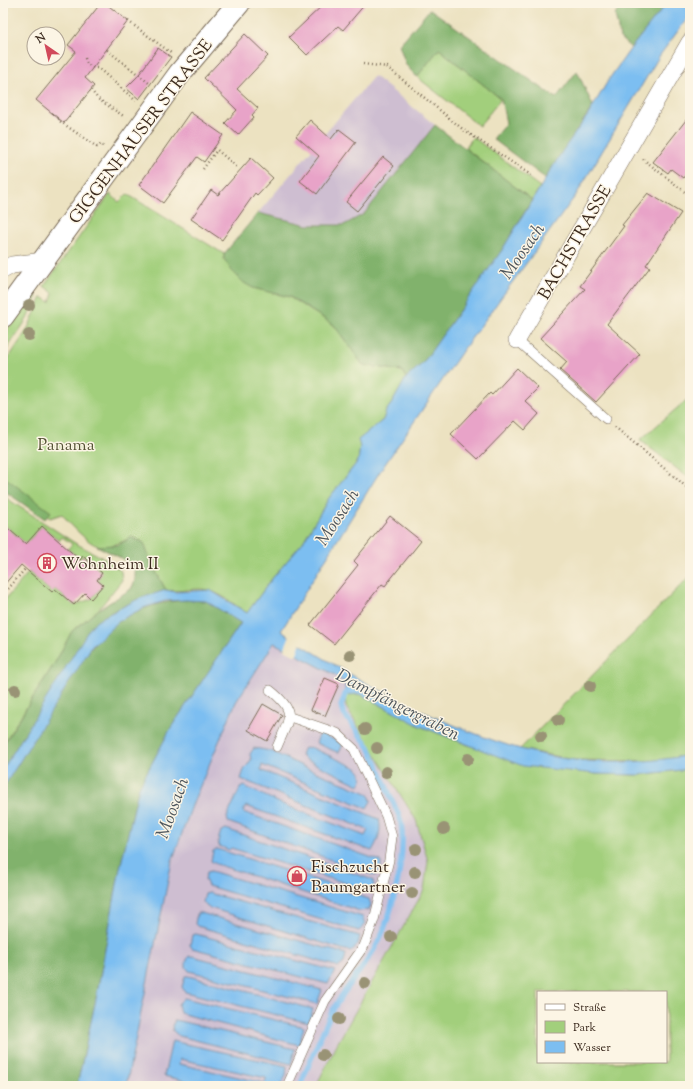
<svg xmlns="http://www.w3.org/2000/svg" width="693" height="1089" viewBox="0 0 693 1089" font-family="'Sorts Mill Goudy',serif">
	<rect width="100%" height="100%" fill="#fcf5e5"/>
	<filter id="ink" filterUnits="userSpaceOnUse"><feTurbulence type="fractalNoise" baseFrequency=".025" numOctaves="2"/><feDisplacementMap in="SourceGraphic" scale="8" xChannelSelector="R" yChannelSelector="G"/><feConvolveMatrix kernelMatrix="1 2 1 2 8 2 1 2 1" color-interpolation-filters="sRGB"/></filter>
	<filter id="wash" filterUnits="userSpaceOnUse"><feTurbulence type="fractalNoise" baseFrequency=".012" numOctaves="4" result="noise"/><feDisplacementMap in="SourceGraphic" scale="16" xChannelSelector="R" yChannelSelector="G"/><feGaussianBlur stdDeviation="0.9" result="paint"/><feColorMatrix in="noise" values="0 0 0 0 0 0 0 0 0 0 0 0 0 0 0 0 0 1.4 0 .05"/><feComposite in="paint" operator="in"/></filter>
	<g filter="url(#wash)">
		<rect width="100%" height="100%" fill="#ece2c1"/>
		<path fill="#cebed1" d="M374 76 435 125 364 214 344 225H308L258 213Z
			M274 643 335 675 345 683 346 707 416 820 428 860 424 890 337 1044 316 1086H126L172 861 194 800 236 702Z"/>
		<path fill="#a2cf7c" stroke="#6e7c4d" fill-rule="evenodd" d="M439 49 501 99 479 126 417 77Z
			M473 137 540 187 532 200 465 148Z
			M110 194 119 202 127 194 224 254V259L253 288 289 297 334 325 363 365 402 371 406 378 392 403 386 411 383 420 367 433 360 447 358 461 329 498 303 542 271 580 247 613C233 604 218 590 201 589 189 589 178 592 166 590L151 563 144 543 132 537C121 543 111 547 99 546 89 545 68 522 62 514L50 518 3 483V367L27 330 42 297 50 302 53 293 44 286Z
			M34 293 37 296 27 319 3 355V335Z
			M690 397V479L640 440Z
			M3 496 75 543 109 561 121 571 122 580 98 610 72 631 56 661 3 744V602L29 572 51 592 55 589 74 605 91 599 103 585 97 580 102 573 83 556 80 560 68 549 72 544 62 537 59 541 42 526 26 544 3 524Z
			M690 576V755L653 761 575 760 520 749Z
			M360 694 420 726 468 745 596 774 637 775 690 769V1086H316L337 1044 424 890 428 861 416 820 346 707 345 695ZM538 992H666V1062H538Z"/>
		<path fill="#81b26c" stroke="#5e6e45" d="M623 3H667L631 48 620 38 615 15Z
			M430 9 556 98 577 71 593 106 545 178 493 139 506 123 501 99 439 49 417 77 406 65 399 45Z
			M435 125 532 200 502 250 423 363 406 378 402 371 363 365 334 325 290 297 253 288 244 283 232 271 224 259V254L258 213 308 225H344L364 214Z
			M3 476 51 512 45 519 3 490Z
			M132 537 144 543 151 563 166 590C141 598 115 608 93 624L3 769V745L56 661 72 631 98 610 131 589 135 581V571L125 560 97 546 118 545Z
			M186 600 206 601 241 623 172 726 139 787 120 868 96 999 77 1086H3V788L80 664C107 623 137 603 186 600Z"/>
		<path fill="#7cbef1" stroke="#5c7488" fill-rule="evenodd" d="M667 3H690V15L660 55 576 195 463 350 379 473 281 631C341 671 403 706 471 732 504 745 539 756 575 760 613 764 653 762 690 755V769L637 775 596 774 523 766 420 726 360 694 345 695V683L335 675 274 643 236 702 194 800 172 861 126 1086H77L96 999 120 868 139 787 172 726 241 623 206 601 186 600 165 601 143 608 119 621 92 646 3 788V769L88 631 93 624 103 617 138 599 166 590 176 592 210 590 247 613 271 580 303 542 329 498 358 461 360 447 358 440 383 420 386 411 392 403 406 378 423 363 502 250 563 150 588 115 609 79 631 48Z
			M320 733 343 744 339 753 316 743Z
			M310 747 357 768 361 773 362 780 359 785 305 759 301 755 303 749Z
			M254 748 271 751 302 766 369 794 371 801 367 808 262 765 261 770 379 819C382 832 378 840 372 851L246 806 243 812 381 861V867L375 876 228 822 227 817 240 788 244 786 282 804 365 836 368 830 241 779 244 770 251 760 250 754Z
			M226 829 373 880 374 888 368 890 231 848 229 850 219 846 218 841 221 831Z
			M217 849 341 888 346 892 369 899 371 905 369 910 360 911 216 864 211 861 213 851Z
			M211 871 363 917 365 925 359 931 208 886 205 879 207 872Z
			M209 893 360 936 358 944 352 951 345 950 207 907 203 902 205 894Z
			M197 913H201L346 954 344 963 339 967 197 926 195 924Z
			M196 934 335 971 328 984 192 948 190 945 192 935Z
			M189 956H192L322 990 317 1004 189 971 186 967V962Z
			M185 976H188L313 1009 309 1023 185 992 182 987Z
			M184 998 304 1027 299 1045 180 1013 178 1004Z
			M175 1020 295 1049 291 1064 179 1036 173 1031 172 1026Z
			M172 1041 287 1066 286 1076 280 1086H208L164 1076ZM180 1059 266 1078V1079L265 1083 179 1064Z"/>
		<path fill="#ece2c1" d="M290 635 301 642 296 656 284 650Z"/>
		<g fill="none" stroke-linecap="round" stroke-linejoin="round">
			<path stroke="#7cbef1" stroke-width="5.5" d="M300 1086C311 1060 321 1033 334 1008 346 987 363 969 375 948 392 918 408 851 400 818L369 747 344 714 341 706 346 692 353 689"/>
		</g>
		<g id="blocks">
			<path fill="#e8a3c8" d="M101 3H105L128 21 85 78 94 86 64 123 36 100 76 51 68 45Z
				M325 3H366L343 30 338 26 307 55 289 37Z
				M245 34 268 56 237 89 258 108 252 115 254 117 238 135 225 123 237 110 204 78Z
				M158 48 171 57 139 99 126 88 137 77Z
				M190 112 223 135 204 162 197 157 163 203 139 185Z
				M690 115V169L683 178 671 169 668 173 653 162Z
				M310 120 331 139 339 129 356 142 317 194 300 181 319 156 296 136Z
				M383 157 394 166 357 211 346 202Z
				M251 158 273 178 257 195 255 193 222 240 191 219 211 190 218 195Z
				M648 193 681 213 646 265 650 267 607 324 640 354 596 402 560 370 567 362 540 338 585 289 580 286 624 226 622 225Z
				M517 368 538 388 525 401 539 414 525 430 515 421 478 459 451 434 490 393 492 395Z
				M390 516 421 541 385 586 382 584 334 644 310 625 358 565 354 561Z
				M3 524 26 544 42 526 80 560 83 556 102 573 97 580 103 585 91 599 85 593 74 605 55 589 52 592 21 565 3 586Z
				M325 678 339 684 325 716 311 710Z
				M263 704 282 715 267 741 248 730Z"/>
		</g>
	</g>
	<g filter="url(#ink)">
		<use href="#blocks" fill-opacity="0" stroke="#796a57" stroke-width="1"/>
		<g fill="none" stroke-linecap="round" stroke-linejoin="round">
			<g stroke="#796a57" stroke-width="10">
				<path id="lane" d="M517 340 606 419
					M270 690C298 712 289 718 277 747
					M287 1086 325 1001 364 946 374 920 389 860 392 837 386 816 354 749 337 733 290 717"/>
			</g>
			<g stroke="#796a57" stroke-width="18">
				<path id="street" d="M3 270 12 265 44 261
					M517 340 690 42"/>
			</g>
			<g stroke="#796a57" stroke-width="24">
				<path id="secondary" d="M3 316 180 73 239 3"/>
			</g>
			<path stroke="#796a57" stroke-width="2.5" stroke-dasharray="1 3" stroke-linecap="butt" d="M128 21 171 53
				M107 50 149 83
				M85 58C87 65 91 68 98 68L136 101
				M363 64 387 67 465 131 531 175
				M91 90 98 99 125 117
				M59 119 58 120 97 147 101 144 103 146
				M643 159 690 196
				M203 169 217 150 237 167
				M615 427 690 490
				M3 595 25 569"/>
			<use href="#lane" stroke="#fff" stroke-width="9"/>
			<use href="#street" stroke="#fff" stroke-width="17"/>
			<use href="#secondary" stroke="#fff" stroke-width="22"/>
		</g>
		<g fill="#999375">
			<circle cx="29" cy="305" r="6"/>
			<circle cx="29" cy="335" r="6"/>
			<circle cx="350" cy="655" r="6"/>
			<circle cx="590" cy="686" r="6"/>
			<circle cx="15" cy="690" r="6"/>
			<circle cx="558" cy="720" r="6"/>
			<circle cx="365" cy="729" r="6"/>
			<circle cx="541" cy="736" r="6"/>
			<circle cx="377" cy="748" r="6"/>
			<circle cx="468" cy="759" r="6"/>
			<circle cx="386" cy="772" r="6"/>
			<circle cx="444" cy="829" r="6"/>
			<circle cx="416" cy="849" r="6"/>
			<circle cx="415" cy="872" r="6"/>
			<circle cx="412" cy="893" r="6"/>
			<circle cx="391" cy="937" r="6"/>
			<circle cx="365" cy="983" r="6"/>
			<circle cx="339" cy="1019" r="6"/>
			<circle cx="323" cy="1055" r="6"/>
		</g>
	</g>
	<defs>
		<g id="building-ring" transform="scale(1)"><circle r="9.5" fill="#fcf5e5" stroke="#d1495b" stroke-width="1.5"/><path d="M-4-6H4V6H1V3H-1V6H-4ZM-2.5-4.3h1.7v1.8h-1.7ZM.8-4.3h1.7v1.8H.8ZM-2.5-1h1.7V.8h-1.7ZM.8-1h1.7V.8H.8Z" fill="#d1495b"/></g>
		<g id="shop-ring" transform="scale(1)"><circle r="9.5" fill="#fcf5e5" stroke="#d1495b" stroke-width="1.5"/><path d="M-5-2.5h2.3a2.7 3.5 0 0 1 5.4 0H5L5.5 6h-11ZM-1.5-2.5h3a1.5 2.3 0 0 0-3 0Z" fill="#d1495b"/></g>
	</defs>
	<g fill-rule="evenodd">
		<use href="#building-ring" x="47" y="563"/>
		<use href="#shop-ring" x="297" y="876"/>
	</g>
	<g text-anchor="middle" stroke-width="3" stroke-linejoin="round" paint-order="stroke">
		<g font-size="17" fill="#3b2a1e" stroke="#fcf5e5">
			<text transform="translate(140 131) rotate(-53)" y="6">GIGGENHAUSER STRASSE</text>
			<text transform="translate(574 242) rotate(-60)" y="6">BACHSTRASSE</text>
		</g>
		<g font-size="17" fill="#555336" stroke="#fcf5e5">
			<text x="66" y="450">Panama</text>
		</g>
		<g font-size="17" fill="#3b2a1e" stroke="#fcf5e5" text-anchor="start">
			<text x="61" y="569">Wohnheim II</text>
			<text x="311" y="872">Fischzucht<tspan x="311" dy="20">Baumgartner</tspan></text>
		</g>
		<g font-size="18" font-style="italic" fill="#4e565d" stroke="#fcf5e5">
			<text transform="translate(522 251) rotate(-55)" y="6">Moosach</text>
			<text transform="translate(337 517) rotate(-57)" y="6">Moosach</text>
			<text transform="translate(398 704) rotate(27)" y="6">Dampfängergraben</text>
			<text transform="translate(172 808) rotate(-70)" y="6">Moosach</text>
		</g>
	</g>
	<rect width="693" height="1089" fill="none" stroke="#fcf5e5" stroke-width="16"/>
	<rect x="537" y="991" width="130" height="72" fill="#fcf5e5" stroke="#afa495"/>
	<rect x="545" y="1004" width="20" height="6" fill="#ffffff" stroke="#afa495"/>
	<text x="573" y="1011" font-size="12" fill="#3b2a1e">Straße</text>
	<rect x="545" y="1021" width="20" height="12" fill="#a2cf7c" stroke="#afa495"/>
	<text x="573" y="1031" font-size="12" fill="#3b2a1e">Park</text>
	<rect x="545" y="1041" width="20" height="12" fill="#7cbef1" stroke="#afa495"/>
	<text x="573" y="1051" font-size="12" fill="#3b2a1e">Wasser</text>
	<g transform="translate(46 46) rotate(326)"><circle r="19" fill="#fcf5e5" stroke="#afa495"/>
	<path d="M0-3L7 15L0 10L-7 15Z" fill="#d1495b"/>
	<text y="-6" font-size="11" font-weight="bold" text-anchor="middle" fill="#3b2a1e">N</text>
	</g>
</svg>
